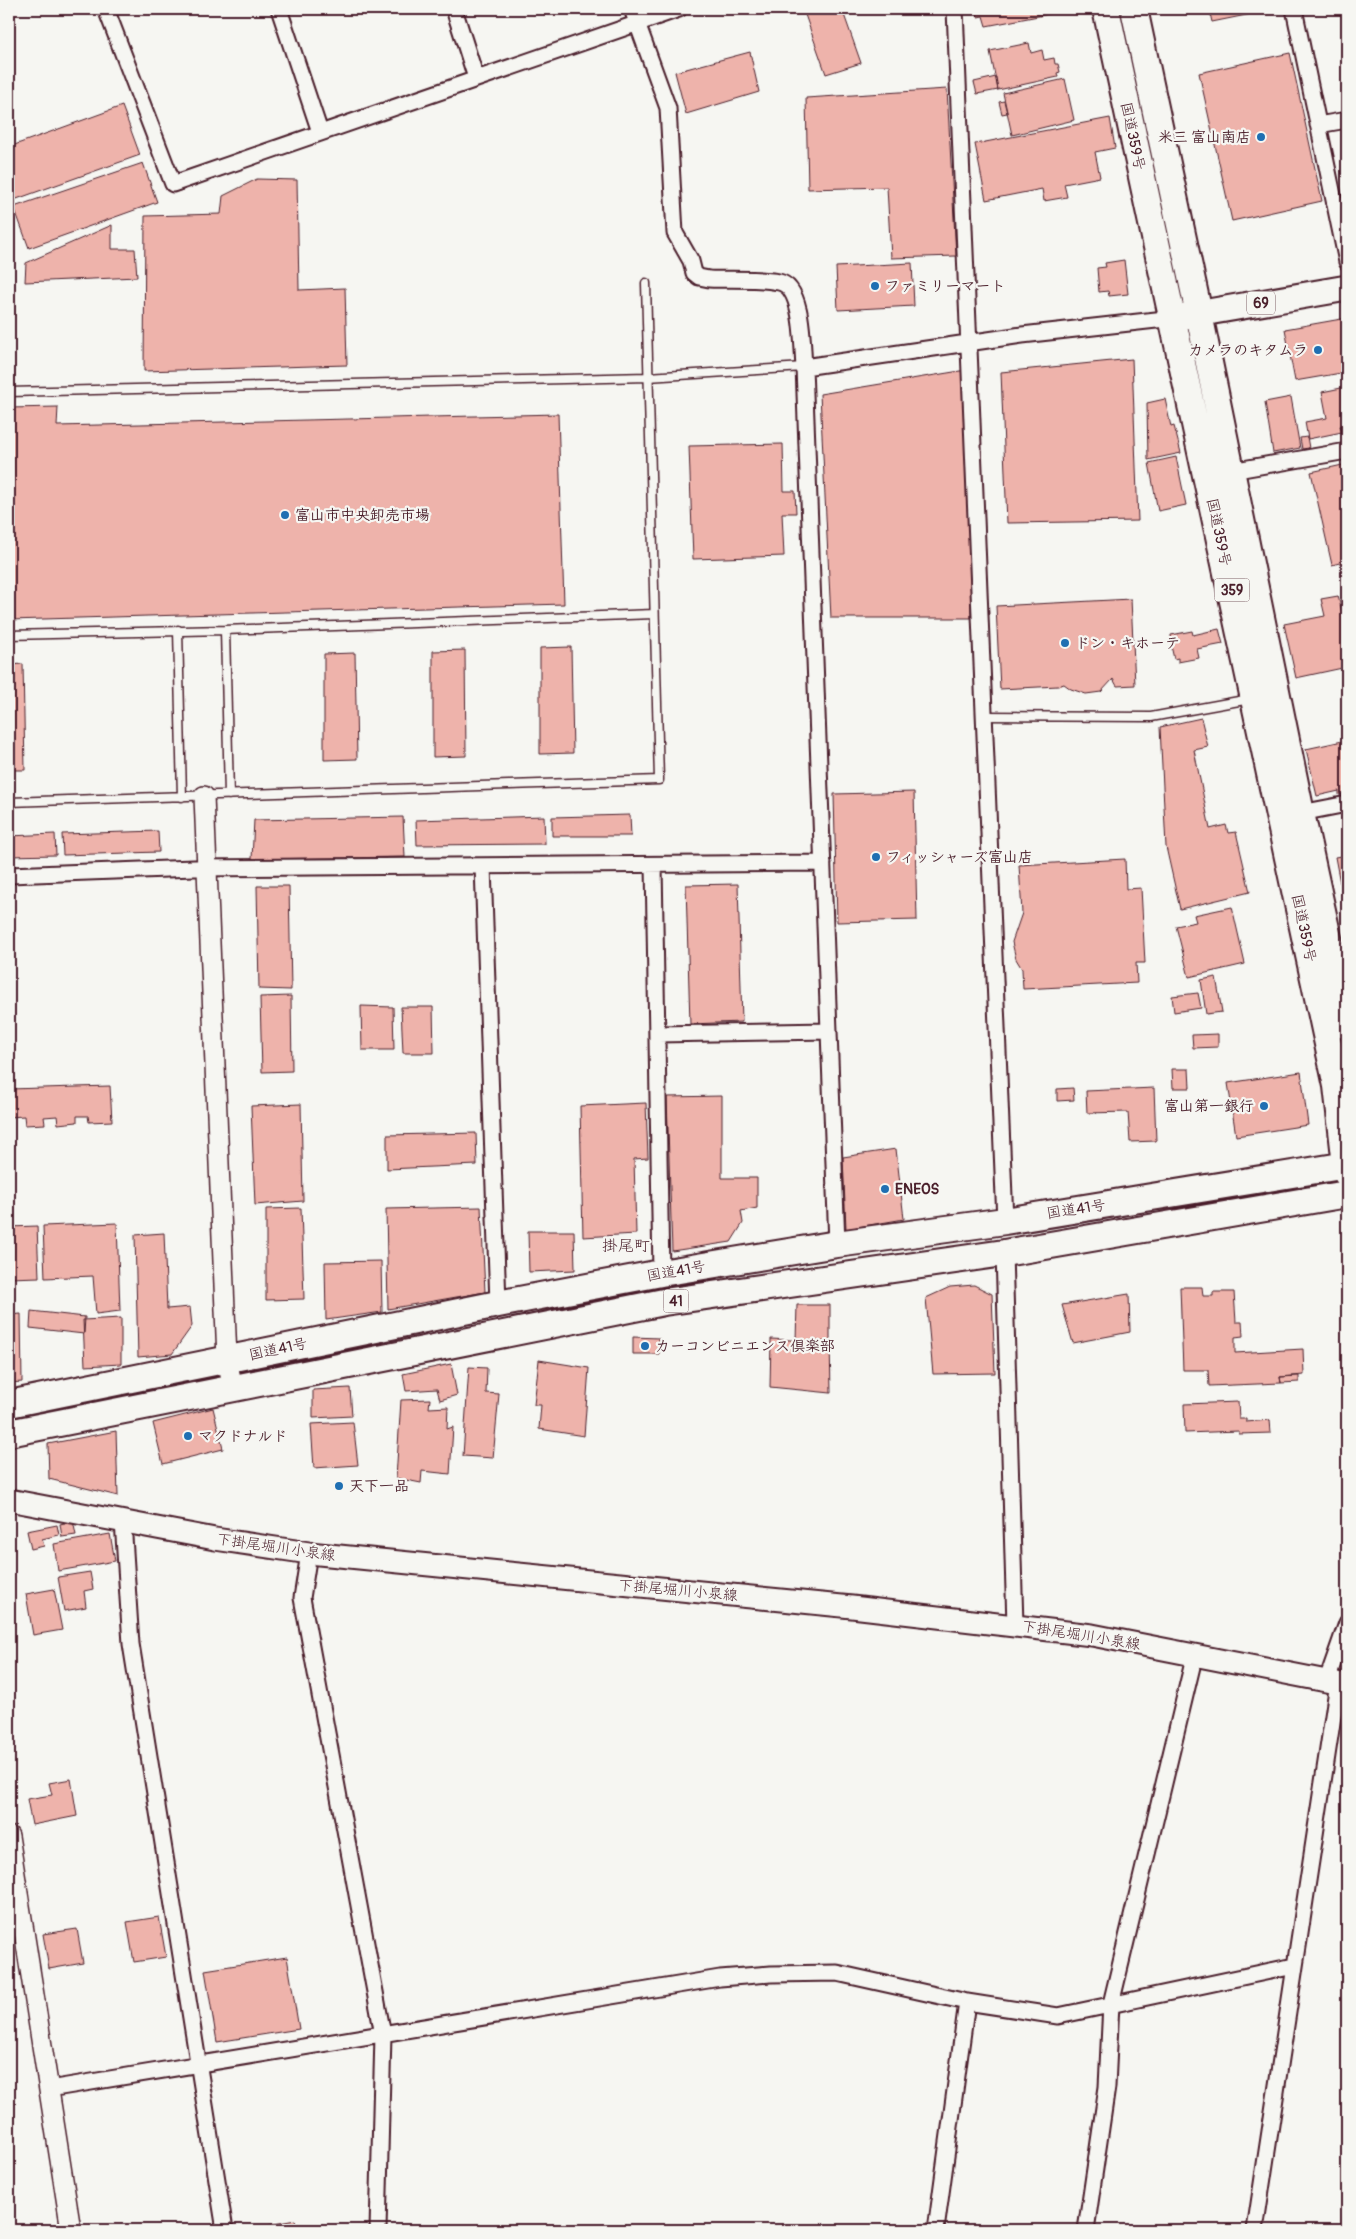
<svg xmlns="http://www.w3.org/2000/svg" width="1356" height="2239" viewBox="0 0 1356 2239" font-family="Pangolin,'Klee One',sans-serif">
	<rect width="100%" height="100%" fill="#f6f6f2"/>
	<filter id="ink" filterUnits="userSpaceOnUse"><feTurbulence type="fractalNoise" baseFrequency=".02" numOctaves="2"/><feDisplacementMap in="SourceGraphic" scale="10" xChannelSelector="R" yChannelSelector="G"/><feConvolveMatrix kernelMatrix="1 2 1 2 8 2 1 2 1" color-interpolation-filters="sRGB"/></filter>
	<g filter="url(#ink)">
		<path fill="#eeb3ab" stroke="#4a1f2b" d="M803 9H842L861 63 826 74Z
			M976 9H1075L986 26 983 16 978 17Z
			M1209 9H1271V10L1212 22Z
			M1029 43 1031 53 1042 50 1044 60 1054 58 1055 64H1058L1060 72 1057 73 1058 77 998 90 990 51Z
			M750 52 759 92 686 114 675 72Z
			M1290 53 1322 201 1232 221 1199 73Z
			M996 77 998 90 977 94 974 82Z
			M1065 79 1074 120 1012 135 1003 93Z
			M947 89 956 256 891 258 887 187 808 189 806 98Z
			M1004 101 1007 113 1002 114 999 102Z
			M122 106 140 155 11 201 9 195V147Z
			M1110 118 1115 148 1095 152 1100 177 1064 184 1067 197 1044 201 1042 189 986 200 975 144Z
			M143 163 157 202 29 248 14 207Z
			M257 179 297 180 299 290 345 288 347 365 144 371 145 216 221 214 223 196Z
			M112 225V249H135L137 277 25 282 26 263Z
			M1124 260 1128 294 1109 296 1108 291 1099 292 1097 268 1106 267 1105 263Z
			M912 263 914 306 838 310 836 267Z
			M1347 318V372L1295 381 1285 329Z
			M1132 359 1138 521 1007 523 1001 372Z
			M966 370 971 618H831L820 394Z
			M1346 387 1347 424 1340 426 1342 432 1308 439 1305 422 1327 418 1322 392Z
			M1291 397 1300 448 1273 453 1265 402Z
			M1165 399 1171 427 1174 426 1181 453 1148 460 1147 403Z
			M58 407 57 426 558 414 564 604 9 620V408Z
			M1307 437 1309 448 1302 449 1300 438Z
			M783 444 784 491H795L796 513H782L784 556 693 559 689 446Z
			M1176 457 1186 505 1158 511 1149 463Z
			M1347 464V561L1332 565 1311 472Z
			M1338 596 1342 612 1347 611V667L1296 678 1284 624 1325 616 1321 599Z
			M1131 599 1135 685 1117 686 1113 679 1101 692 1086 694 1071 689 1064 684 1058 686 1000 689 996 606Z
			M1219 629 1223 644 1197 649 1199 658 1178 662V658L1174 659 1170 641 1171 640V635L1192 631 1193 635Z
			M571 647 573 753 540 754V648Z
			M465 650 466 756 433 757V651Z
			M355 653 357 759 324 760V654Z
			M23 664 25 770H9V665Z
			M1201 718 1208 747 1194 750 1210 829 1226 825 1228 833 1236 832 1250 892 1180 909 1166 847 1160 727Z
			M1347 740V793L1339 795V791L1317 796 1306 749Z
			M914 792 917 920 837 922 834 794Z
			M630 815 631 836H552V817Z
			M544 816 545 844 417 845 416 820Z
			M403 817 405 857 252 859 254 820Z
			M158 831 159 852 63 855 62 834Z
			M55 834 56 855 9 856V836Z
			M1347 855V882L1340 883 1335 857Z
			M1125 859 1126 889 1141 888 1145 963H1136L1137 983 1023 989 1022 969 1016 959 1012 942 1022 913 1019 865Z
			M738 884 742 1022 690 1024 686 885Z
			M257 886H289L291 990 259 989Z
			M1232 907 1245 964 1189 977 1176 926 1196 922 1194 915Z
			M1216 977 1222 1012 1206 1014 1201 980Z
			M1198 993 1201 1008 1174 1012 1172 996Z
			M291 996 292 1071 262 1072 260 997Z
			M361 1006 393 1007 394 1050H362Z
			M401 1007H433L434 1053H403Z
			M1218 1034V1047L1193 1048 1192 1035Z
			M1172 1069H1189L1190 1088H1173Z
			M1301 1072 1308 1125 1236 1136 1228 1083Z
			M110 1086 112 1121 89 1122 88 1116H77V1122L58 1124 57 1116 44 1117 45 1124 25 1125 24 1116 9 1117V1089Z
			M1073 1088 1074 1100 1057 1101V1089Z
			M1154 1088 1156 1141 1130 1142 1128 1112 1087 1113 1086 1091Z
			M722 1096V1178H757V1208L741 1211 743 1223 731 1242 672 1251 667 1097Z
			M646 1103 648 1158 634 1159 636 1234 583 1237 580 1106Z
			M301 1104 303 1201 255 1205 251 1106Z
			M476 1133 477 1165 387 1169V1135Z
			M896 1149 904 1219 846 1229 843 1157Z
			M481 1207 485 1292 388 1309 386 1209Z
			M301 1208 304 1299 266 1300V1209Z
			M117 1223 120 1311 96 1314 93 1276 45 1278 43 1226Z
			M37 1226 39 1277 9 1278V1227Z
			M528 1231H574L575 1270 529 1272Z
			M164 1233 167 1309 190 1307 192 1326 172 1354 138 1357 135 1235Z
			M381 1261 382 1312 326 1320 325 1262Z
			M974 1285 992 1294 995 1373 933 1374 926 1298 950 1287Z
			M1180 1287H1202L1203 1296H1213V1292H1234L1236 1322H1242L1243 1336 1235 1337V1353L1303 1349 1304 1375 1280 1377 1281 1383 1209 1386 1208 1370H1183Z
			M1129 1294 1130 1332 1073 1343 1062 1305Z
			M797 1305H830V1342L796 1340Z
			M31 1311 85 1317 84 1334 30 1328Z
			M21 1314 22 1382 9 1383V1315Z
			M121 1318V1364L85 1366 83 1320Z
			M633 1337 659 1338V1354H633Z
			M771 1339 830 1342 831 1393 770 1387Z
			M539 1360 589 1368 584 1436 539 1429 541 1405H534Z
			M451 1364 457 1395 440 1400 437 1389 406 1391 403 1374Z
			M469 1367 487 1368 486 1393 499 1394 493 1458 463 1456Z
			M1299 1376V1382L1281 1383 1280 1377Z
			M350 1388 352 1416 313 1418V1390Z
			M430 1399 429 1408 448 1407 447 1429 453 1427 450 1474 422 1471 421 1483 396 1478 401 1400Z
			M1238 1402 1239 1419H1246V1422L1270 1420 1271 1433 1239 1434V1431L1185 1433 1184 1404Z
			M213 1408 223 1449 163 1464 153 1423Z
			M353 1422 358 1465 314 1468 311 1424Z
			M116 1431 118 1496 49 1479 48 1444Z
			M73 1521 76 1535 62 1537 60 1524Z
			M57 1525 59 1535 42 1539 44 1546 31 1549 27 1531Z
			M110 1534 115 1561 58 1571 54 1544Z
			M90 1572 93 1589 84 1591 86 1607 64 1611 58 1577Z
			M54 1589 62 1630 33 1635 26 1594Z
			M71 1779 77 1816 32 1825 27 1799 52 1795 49 1783Z
			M159 1917 166 1957 134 1962 127 1922Z
			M77 1929 83 1963 49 1969 43 1934Z
			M287 1957 299 2029 217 2042 205 1970Z
			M295 2220 297 2230H270L269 2225Z"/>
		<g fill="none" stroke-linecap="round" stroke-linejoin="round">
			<g stroke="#4a1f2b" stroke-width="11">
				<path id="service" d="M9 392 648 377 804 367
					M178 630 182 797
					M225 630 229 795
					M9 635 225 630 654 614
					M985 716 1151 717 1250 699
					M9 802 659 780 646 283"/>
			</g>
			<g stroke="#4a1f2b" stroke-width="19">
				<path id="minor" d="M106 9 173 184 679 9
					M279 9 320 132
					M454 9 476 78
					M632 9 668 108 675 233 691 261 694 273 699 277 709 279C731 280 757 278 779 282 804 287 802 346 804 367L837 1244
					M955 9 1005 1221
					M1294 9 1347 262
					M1318 125 1347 120
					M804 367 1022 335 1174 318
					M1231 471 1347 451
					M1301 813 1347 804
					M654 865 661 1273
					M483 866 498 1304
					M9 875 194 868 823 863
					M658 1034 829 1031
					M1004 1253 1015 1625
					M123 1521 131 1644 225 2230
					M309 1553 302 1598 383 2035 378 2230
					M1327 1680 1347 1623
					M49 2089 720 1978 771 1974 837 1973 967 2002 1058 2016 1294 1966
					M936 2230 967 2002
					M1086 2230 1107 2087 1111 2004 1195 1654
					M1255 2230 1338 1683"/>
			</g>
			<g stroke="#4a1f2b" stroke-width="22">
				<path id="tertiary" d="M204 796 227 1359 233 1389
					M9 1836 71 2230"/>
			</g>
			<g stroke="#4a1f2b" stroke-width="25">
				<path id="secondary" d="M9 1500 215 1539 309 1553 852 1607 1092 1635 1347 1685"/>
			</g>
			<g stroke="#4a1f2b" stroke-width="29">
				<path id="primary" d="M1179 317 1347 288"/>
			</g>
			<g stroke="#4a1f2b" stroke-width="30">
				<path id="trunk" d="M1106 9 1337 1086 1347 1174
					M1134 9 1199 314 1301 813 1347 1026
					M9 1404 498 1304 661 1273 837 1244 1005 1221 1347 1165
					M9 1433 664 1302 1004 1253 1347 1194"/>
			</g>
			<use href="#service" stroke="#f6f6f2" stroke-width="8"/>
			<use href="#minor" stroke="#f6f6f2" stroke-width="15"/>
			<use href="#tertiary" stroke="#f6f6f2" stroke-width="19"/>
			<use href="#secondary" stroke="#f6f6f2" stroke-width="21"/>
			<use href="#primary" stroke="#f6f6f2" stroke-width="25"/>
			<use href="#trunk" stroke="#f6f6f2" stroke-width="26"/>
		</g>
	</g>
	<g fill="#1f6fb2" stroke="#f6f6f2" stroke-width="2">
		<circle cx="1261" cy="137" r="5"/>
		<circle cx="875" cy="286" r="5"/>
		<circle cx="1318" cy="350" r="5"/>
		<circle cx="285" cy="515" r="5"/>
		<circle cx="1065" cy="643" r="5"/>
		<circle cx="876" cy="857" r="5"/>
		<circle cx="1264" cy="1106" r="5"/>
		<circle cx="885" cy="1189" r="5"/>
		<circle cx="645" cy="1346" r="5"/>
		<circle cx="188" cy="1436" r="5"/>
		<circle cx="339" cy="1486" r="5"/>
	</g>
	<g text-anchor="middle" stroke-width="4.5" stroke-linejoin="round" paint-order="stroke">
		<g fill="#f6f6f2" stroke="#7e6067" stroke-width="1">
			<rect x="1247" y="291.5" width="28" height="23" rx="4"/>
			<rect x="1214.5" y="578.5" width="35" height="23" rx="4"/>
			<rect x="663.5" y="1289.5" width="25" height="23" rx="4"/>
		</g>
		<g font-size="14" font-weight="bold" fill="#4a1f2b">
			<text x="1261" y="308">69</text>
			<text x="1232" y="595">359</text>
			<text x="676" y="1306">41</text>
		</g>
		<g font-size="15" fill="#4a1f2b" stroke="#f6f6f2">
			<text transform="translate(1133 136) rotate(78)" y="5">国道359号</text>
			<text transform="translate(1219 532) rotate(78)" y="5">国道359号</text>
			<text transform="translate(1304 928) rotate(78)" y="5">国道359号</text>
			<text transform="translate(1076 1209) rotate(-9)" y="5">国道41号</text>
			<text transform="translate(676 1271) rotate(-10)" y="5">国道41号</text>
			<text transform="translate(278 1349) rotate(-12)" y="5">国道41号</text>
			<text transform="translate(276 1547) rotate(8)" y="5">下掛尾堀川小泉線</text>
			<text transform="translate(678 1590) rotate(5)" y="5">下掛尾堀川小泉線</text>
			<text transform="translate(1081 1635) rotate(9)" y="5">下掛尾堀川小泉線</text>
		</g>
		<g font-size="15" font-weight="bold" fill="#4a1f2b" stroke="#f6f6f2" text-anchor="start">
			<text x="1251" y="142" text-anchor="end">米三 富山南店</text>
			<text x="885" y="291">ファミリーマート</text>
			<text x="1308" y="355" text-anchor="end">カメラのキタムラ</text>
			<text x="295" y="520">富山市中央卸売市場</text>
			<text x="1075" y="648">ドン・キホーテ</text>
			<text x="886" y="862">フィッシャーズ富山店</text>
			<text x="1254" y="1111" text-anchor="end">富山第一銀行</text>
			<text x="895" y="1194">ENEOS</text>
			<text x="655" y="1351">カーコンビニエンス倶楽部</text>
			<text x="198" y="1441">マクドナルド</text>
			<text x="349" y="1491">天下一品</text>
		</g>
		<g font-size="16" fill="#4a1f2b" stroke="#f6f6f2">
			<text x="626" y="1251">掛尾町</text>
		</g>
	</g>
	<rect width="1356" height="2239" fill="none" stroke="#f6f6f2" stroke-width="30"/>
	<rect x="15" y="15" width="1326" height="2209" fill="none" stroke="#4a1f2b" stroke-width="2" filter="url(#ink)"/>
</svg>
